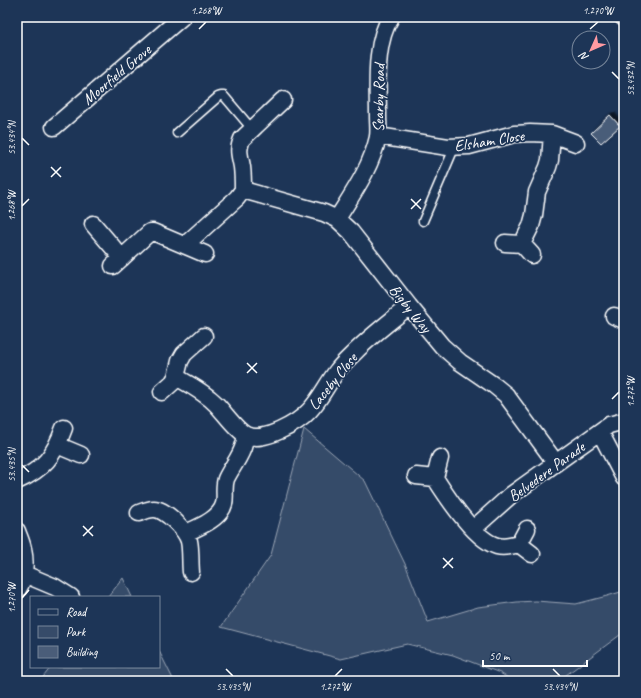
<svg xmlns="http://www.w3.org/2000/svg" width="641" height="698" viewBox="0 0 641 698" font-family="Caveat,sans-serif">
	<defs>
		<filter id="shadow"><feDropShadow dx="3.5" dy="-3.5" stdDeviation="1" flood-color="#0009"/></filter>
	</defs>
	<rect width="100%" height="100%" fill="#1d3557"/>
	<filter id="ink" filterUnits="userSpaceOnUse"><feTurbulence type="fractalNoise" baseFrequency=".025" numOctaves="2"/><feDisplacementMap in="SourceGraphic" scale="8" xChannelSelector="R" yChannelSelector="G"/><feConvolveMatrix kernelMatrix="1 2 1 2 8 2 1 2 1" color-interpolation-filters="sRGB"/></filter>
	<g filter="url(#ink)">
		<path fill="#364b69" stroke="#9aa5b4" d="M304 429 365 481 406 566 428 622 478 607 517 602 536 601 576 604 607 596 624 591V632L558 681H513L500 673 453 655 407 644 341 659 221 627 271 555Z
			M123 578 132 597H108Z
			M159 651 174 681H40L51 667H159Z"/>
		<path fill="#4a5d79" stroke="#fff" filter="url(#shadow)" d="M610 115 620 126 601 143 591 133Z"/>
		<g fill="none" stroke-linecap="round" stroke-linejoin="round">
			<g stroke="#fff" stroke-width="11">
				<path id="lane" d="M177 133 218 97 221 96H224L252 129
					M423 221 455 146"/>
			</g>
			<g stroke="#fff" stroke-width="19">
				<path id="street" d="M623 17 624 18
					M54 127 182 17
					M378 136 448 147 469 146 514 134 530 133 552 134 576 143
					M243 190 324 213 337 219 351 232 409 306 442 346 460 362 495 386 506 395 556 463
					M337 219C353 193 371 168 378 137 379 131 378 123 378 116 378 85 374 43 391 17
					M93 224 122 258
					M505 243 522 244 532 255
					M522 244 531 226 534 215 537 192 548 167 550 160 552 134
					M185 245 237 198 243 190C243 183 243 175 242 167 240 155 237 151 242 139L283 100
					M113 266 150 232H153L205 254
					M614 316 624 320
					M176 377C190 385 204 392 216 404 224 412 236 430 246 435 263 443 297 424 309 411 320 400 327 384 337 371 342 364 349 358 356 351 372 335 391 321 409 306
					M162 392 173 382 176 377 180 361 184 354 204 336
					M600 432 624 478
					M57 445 81 455
					M416 476 435 478 440 458
					M435 478C447 497 475 540 497 546 504 548 512 546 519 544
					M17 481C44 469 54 456 64 428
					M139 513C144 511 149 509 154 509 165 509 186 530 189 541 191 550 190 562 191 572
					M473 529 511 495 609 425 624 421
					M527 529 519 544 532 554
					M17 531C19 537 22 543 23 549 26 563 25 579 17 591
					M186 533C199 527 220 519 224 504 226 496 223 488 226 479 231 468 242 455 244 444 245 441 245 438 246 435
					M24 574 55 587 71 597"/>
			</g>
			<use href="#lane" stroke="#1d3557" stroke-width="8"/>
			<use href="#street" stroke="#1d3557" stroke-width="16"/>
		</g>
	</g>
	<path fill="none" stroke="#fff" stroke-width="1.5" d="M199 29 206 22M590 29 598 22M612 72 619 79M22 138 29 145M51 167 61 177M51 177 61 167M411 199 421 209M22 206 29 199M411 209 421 199M247 363 257 373M247 373 257 363M612 399 619 392M22 465 29 472M83 526 93 536M83 536 93 526M443 558 453 568M443 568 453 558M22 598 29 590M226 669 233 676M553 669 560 676M335 676 342 669"/>
	<g text-anchor="middle" stroke-width="3.5" stroke-linejoin="round" paint-order="stroke">
		<g font-size="16" fill="#fff" stroke="#1d3557">
			<text transform="translate(116 74) rotate(-40)" y="6">Moorfield Grove</text>
			<text transform="translate(378 98) rotate(-89)" y="6">Searby Road</text>
			<text transform="translate(489 140) rotate(-9)" y="6">Elsham Close</text>
			<text transform="translate(411 308) rotate(51)" y="6">Bigby Way</text>
			<text transform="translate(332 381) rotate(-51)" y="6">Laceby Close</text>
			<text transform="translate(546 471) rotate(-36)" y="6">Belvedere Parade</text>
		</g>
	</g>
	<rect width="641" height="698" fill="none" stroke="#1d3557" stroke-width="44"/>
	<rect x="30" y="596" width="130" height="72" fill="#1d3557" stroke="#77869a"/>
	<rect x="38" y="609" width="20" height="6" fill="#1d3557" stroke="#77869a"/>
	<text x="66" y="616" font-size="12" fill="#ffffff">Road</text>
	<rect x="38" y="626" width="20" height="12" fill="#364b69" stroke="#77869a"/>
	<text x="66" y="636" font-size="12" fill="#ffffff">Park</text>
	<rect x="38" y="646" width="20" height="12" fill="#4a5d79" stroke="#77869a"/>
	<text x="66" y="656" font-size="12" fill="#ffffff">Building</text>
	<g transform="translate(591 50) rotate(225)"><circle r="19" fill="#1d3557" stroke="#77869a"/>
	<path d="M0-3L7 15L0 10L-7 15Z" fill="#ff9aa2"/>
	<text y="-6" font-size="11" font-weight="bold" text-anchor="middle" fill="#ffffff">N</text>
	</g>
	<path d="M483 660v6h104v-6" fill="none" stroke="#ffffff" stroke-width="2"/>
	<text x="489" y="660" font-size="12" fill="#ffffff" stroke="#1d3557" stroke-width="3" paint-order="stroke">50 m</text>
	<rect x="22" y="22" width="597" height="654" fill="none" stroke="#fff" stroke-width="1.5"/>
	<g font-size="10" text-anchor="middle" fill="#fff">
		<text x="206" y="14">1.268°W</text>
		<text x="598" y="14">1.270°W</text>
		<text transform="translate(630 79) rotate(-90)" y="4">53.432°N</text>
		<text transform="translate(11 138) rotate(-90)" y="4">53.434°N</text>
		<text transform="translate(11 206) rotate(-90)" y="4">1.268°W</text>
		<text transform="translate(630 392) rotate(-90)" y="4">1.272°W</text>
		<text transform="translate(11 465) rotate(-90)" y="4">53.435°N</text>
		<text transform="translate(11 598) rotate(-90)" y="4">1.270°W</text>
		<text x="233" y="690">53.435°N</text>
		<text x="335" y="690">1.272°W</text>
		<text x="560" y="690">53.434°N</text>
	</g>
</svg>
